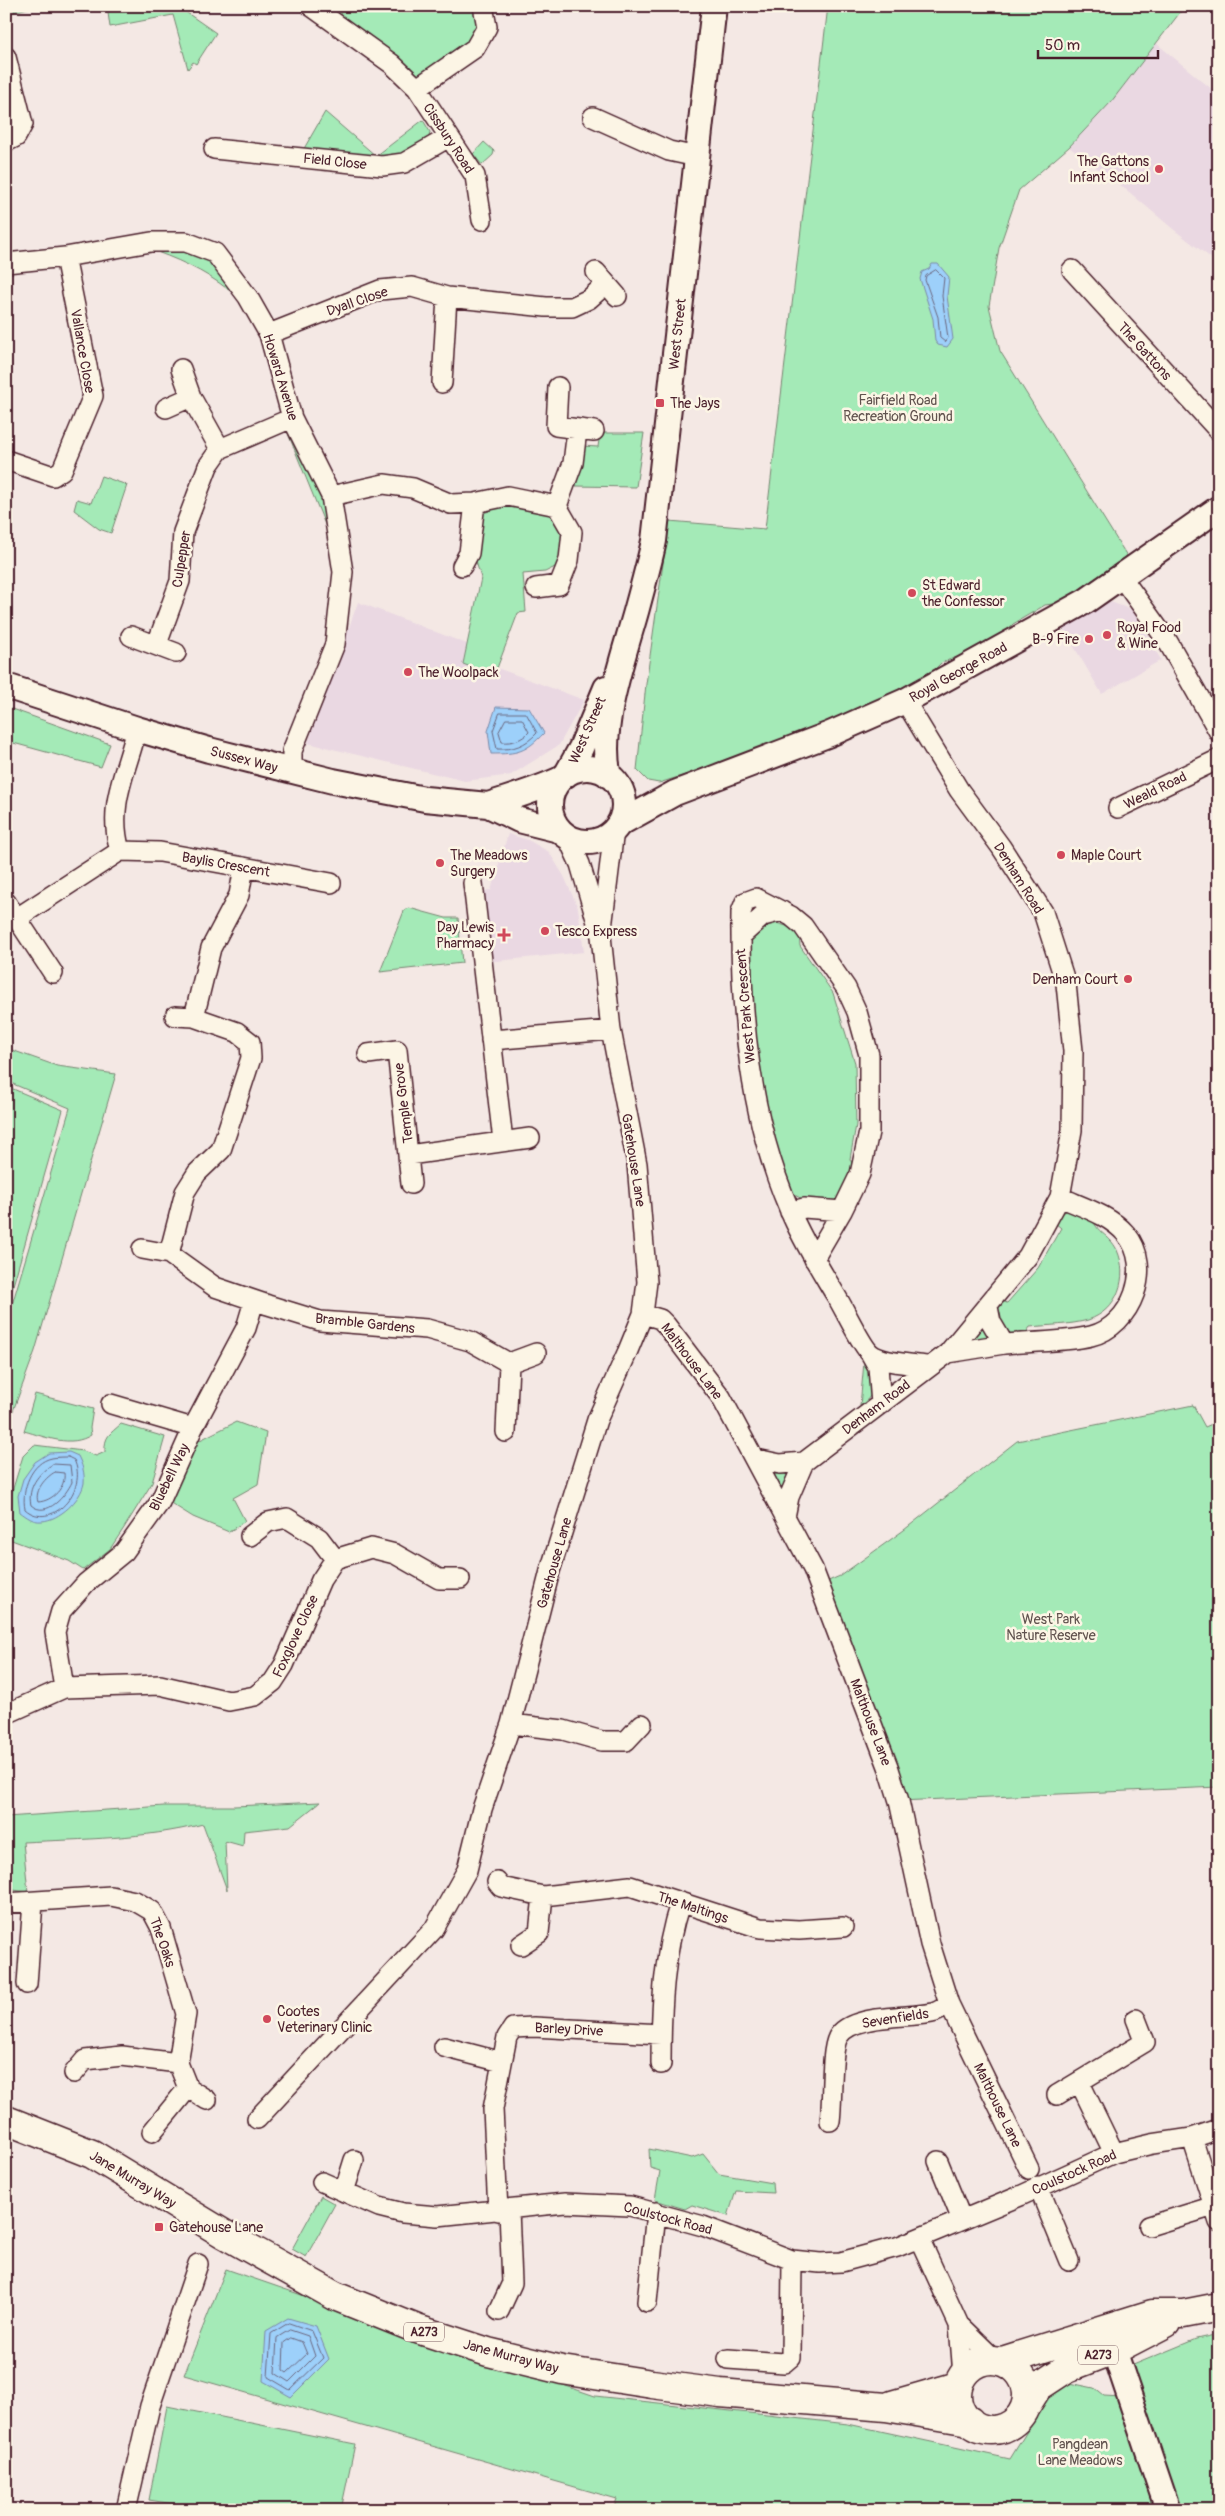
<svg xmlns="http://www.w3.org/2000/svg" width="1225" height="2516" viewBox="0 0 1225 2516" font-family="Pangolin,sans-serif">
	<rect width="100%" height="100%" fill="#f4e8e4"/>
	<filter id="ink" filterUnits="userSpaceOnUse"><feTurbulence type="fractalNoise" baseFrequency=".02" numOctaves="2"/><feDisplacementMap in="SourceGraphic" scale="10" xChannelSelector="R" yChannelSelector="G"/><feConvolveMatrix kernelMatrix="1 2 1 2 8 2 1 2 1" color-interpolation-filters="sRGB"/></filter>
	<g filter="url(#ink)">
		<path fill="#ead8e2" d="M1156 43 1219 95V264L1173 229 1128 191 1069 147 1111 102Z
			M1108 601 1132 610 1161 660 1102 694 1063 628Z
			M358 602 467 644 463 664 495 676 497 668 584 700 559 745 511 775 465 781 308 743Z
			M508 834 528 840 549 852 564 876 578 908 584 952 487 962 481 891 491 890Z"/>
		<path fill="#a4eab7" stroke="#778471" d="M6 6H35L6 14Z
			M107 6H177L216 33 196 64 193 62 188 69 173 15 110 27Z
			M330 6H476L478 29 469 44 429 73 417 75 407 72Z
			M828 6H1185L1111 102 1069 147 1019 190 999 248 989 306 1000 351 1127 556 1060 603 1045 605 1013 624 1000 638 971 656 954 658 941 663 928 676 837 720 717 765 659 783 648 781 637 770 646 684 669 521 765 529Z
			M325 112 376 156 423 120 430 132 428 142 409 154 376 160 302 152Z
			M484 142 494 151 493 155 482 165 473 154Z
			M157 252H186L216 264 237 297C215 277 185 262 157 252Z
			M287 431 297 440 326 506 334 559 332 565 328 532Z
			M600 433H644L636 487 575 486 582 446 598 447Z
			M101 476 127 485 111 533 99 529 74 510 77 499 91 503Z
			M508 504 550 512C567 533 567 540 559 565L545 572 523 574 526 612 518 613 494 676 463 664 481 578 474 555 481 514Z
			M6 707 110 744 101 767 6 741Z
			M409 908 446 918H458L462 963 380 972 404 911Z
			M773 922 793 928 799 933 800 946 833 993 855 1063 856 1125 850 1159 855 1169 839 1201C820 1201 801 1204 788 1189L757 1086 747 951C752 934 756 928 773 922Z
			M6 1048 57 1066 116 1074 35 1351 6 1430V1325L70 1108 6 1081Z
			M6 1086 63 1110 6 1310Z
			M1072 1209 1091 1214C1097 1236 1108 1232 1117 1250 1129 1277 1118 1310 1088 1320 1070 1325 1049 1325 1030 1327L1021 1340 1009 1338 995 1311 1001 1301 1007 1303 1038 1268 1061 1228 1055 1223 1064 1212Z
			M985 1321 996 1341 963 1344Z
			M864 1362C875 1380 879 1392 860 1406Z
			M35 1394 93 1409 90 1428 91 1435C71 1448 46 1437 24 1431Z
			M1193 1405 1205 1427 1219 1421V1787L899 1801 826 1582 840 1576 904 1530 1017 1441Z
			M236 1422 266 1433 258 1484 233 1498 245 1521 229 1532 193 1517 169 1502 194 1443Z
			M121 1424 165 1437 152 1483 124 1528 110 1549 83 1570 69 1561 6 1538V1511L23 1456 34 1445 83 1451 96 1456 105 1452C104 1436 110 1434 121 1424Z
			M773 1474H790L782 1492Z
			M320 1802 290 1826 244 1831 243 1846 225 1841 227 1890 203 1824C145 1839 83 1839 23 1842L28 1892 6 1889V1817L164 1806H234Z
			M649 2149 692 2158 703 2154 719 2174 772 2183 773 2193 736 2191 728 2216 692 2205 685 2209 655 2200 660 2171 650 2168Z
			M321 2196 335 2204 306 2257 292 2249Z
			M226 2269 595 2396 848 2424 1010 2459 1050 2394 1070 2383 1094 2388 1104 2396 1121 2397 1158 2510H613L617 2499 184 2375Z
			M1219 2334V2510H1172L1126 2368 1196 2339Z
			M167 2406 355 2444 341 2510H211L149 2500Z"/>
		<path fill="#9dd0fa" stroke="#7c89a7" d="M932 264H938L949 277 947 296 953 339 947 347 938 345 935 341 933 319 920 279 922 272 929 269Z
			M496 707 529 708 544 733C526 752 518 754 491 754L488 731Z
			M69 1452 78 1456C82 1464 85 1473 84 1483 81 1500 59 1520 42 1521 33 1522 27 1517 20 1512L18 1496 23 1479 35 1462 49 1453Z
			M288 2318 316 2326 329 2359 291 2397 263 2381 266 2331Z"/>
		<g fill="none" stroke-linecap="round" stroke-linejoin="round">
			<path stroke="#6b667e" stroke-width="1" d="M936 270 944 278 942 296 948 338 945 342 940 338 938 317 925 280 926 276Z
				M500 713H526L537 733C526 745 513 750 497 749L493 731Z
				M506 719H522L529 732C522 740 512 743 502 742L499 732Z
				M68 1457 74 1460C89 1490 51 1532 25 1509 21 1490 31 1462 52 1458 57 1457 63 1457 68 1457Z
				M53 1464 70 1465 72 1482C66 1495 47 1519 31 1505 27 1488 38 1473 53 1464Z
				M55 1472 64 1473C66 1487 53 1501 38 1502 34 1490 46 1477 55 1472Z
				M289 2323 312 2331 323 2358 290 2390 268 2377 271 2334Z
				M290 2330 308 2336 315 2356 289 2382 275 2373 277 2338Z
				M291 2338 302 2342 307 2354 287 2373 283 2370 284 2343Z"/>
			<g stroke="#4a1f2b" stroke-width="22">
				<path id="minor" d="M311 6 392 64 417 88 475 176 482 220
					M6 57 23 124 16 137 6 142
					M417 88 475 48 487 27 483 6
					M593 117 669 151 697 157
					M214 149 382 166 404 163 449 137
					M6 263 65 257 151 242H186L215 253 248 297 269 334 292 418 331 496 343 572 335 644 292 751V772
					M1072 270 1219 431
					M596 272 617 296
					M269 334 380 290 412 287 447 297 546 307H572L589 299 606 284
					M181 369 191 397 220 449
					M442 383 447 297
					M558 387 556 426 594 431
					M166 408 191 397
					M6 460 53 476 62 470 93 396 65 257
					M331 496 384 484 413 488 451 504 475 503 508 496 557 506
					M462 566 469 553 475 503
					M1122 578 1168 642 1219 732
					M536 588 559 585 569 560 572 532 557 506 573 463 577 430
					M131 636 176 653
					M157 644 180 581 183 532 208 466 220 449 292 418
					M1118 808 1219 759
					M120 851C107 805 126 773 137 729
					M244 867 239 895 211 948 194 1017 237 1032 250 1042 251 1058 221 1150 197 1173 185 1192 169 1254 215 1287 268 1305 320 1321 427 1329 470 1341 509 1363
					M473 883 503 1141
					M6 902 53 973
					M17 918 120 851 160 852 331 883
					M602 928 614 830
					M741 936 763 916 782 911
					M175 1016 194 1017
					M491 1040 611 1030
					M368 1054 397 1050 411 1184
					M409 1155 530 1138
					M790 1212 804 1208 842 1211
					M142 1249 169 1254
					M814 1259 842 1211 860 1174 869 1132V1055L857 1012 846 988 803 926 791 916 756 898 745 902 741 912C740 1013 749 1117 790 1211 802 1240 819 1267 835 1294 843 1306 861 1345 870 1353 881 1363 913 1364 928 1366
					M988 1307 991 1322 1004 1344C1032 1342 1065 1342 1091 1336 1132 1326 1154 1267 1126 1234 1110 1215 1082 1207 1060 1197
					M643 1314 660 1319 666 1325 721 1397 813 1569 889 1769 899 1801 930 1944 949 2004 1029 2169
					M870 1353 878 1367 881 1404
					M948 1353 1004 1344
					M111 1404 193 1428
					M506 1432 509 1363 536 1353
					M756 1459 780 1464 804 1462
					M785 1517 789 1497 804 1462 948 1353 1028 1256 1060 1197 1072 1130 1073 1051 1066 984 1043 912 1001 847 959 790 905 701
					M250 1536 268 1522 287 1518 319 1538 335 1559 371 1548 395 1554 439 1579H460
					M64 1688 160 1685 229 1701 255 1696 273 1682 284 1665 321 1580 335 1559
					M6 1714 64 1688 55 1632 61 1611 86 1583 124 1552 160 1502 193 1428 246 1328 254 1301
					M511 1724 563 1730 602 1741H626L642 1724
					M497 1882 501 1887 543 1896 630 1886 760 1928 799 1930 843 1927
					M6 1903 111 1896 135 1901 152 1911 161 1928 186 2014 178 2063 188 2088 207 2100
					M521 1945 539 1933 543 1896
					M27 1984 33 1902
					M444 2047 502 2062
					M661 2064C661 2010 663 1955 680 1903
					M74 2073 85 2060 122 2056 178 2063
					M1080 2083 1114 2153
					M1057 2095 1145 2042 1136 2019
					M257 2119 434 1929 467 1870 482 1809 511 1724 550 1571 597 1420 627 1353 643 1314 647 1282 637 1164 611 1030 601 936 580 864 567 836
					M830 2121C833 2100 830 2052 838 2037 850 2014 909 2018 932 2013 938 2012 944 2007 949 2004
					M152 2132 188 2088
					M1192 2138 1219 2222
					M938 2161 962 2220
					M322 2182 379 2207 403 2213 437 2216 565 2203 630 2206 703 2226 792 2260 820 2263 841 2262 897 2247 1020 2196 1114 2153 1152 2144 1192 2138 1219 2129
					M1038 2186 1069 2261
					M344 2192 354 2160
					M498 2211 493 2109 507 2037 513 2028 534 2027 661 2034
					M1149 2226 1214 2206
					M919 2238 959 2325 963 2375
					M647 2302 656 2212
					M499 2311 512 2283 509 2210
					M959 2325 995 2360
					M728 2359 784 2363 791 2357 792 2260
					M126 2510 150 2406 198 2264"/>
			</g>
			<g stroke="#4a1f2b" stroke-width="28">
				<path id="tertiary" d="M6 686 137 729 209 750 333 781 425 799 488 805 519 820 559 830
					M550 805a37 37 0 1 1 74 0a37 37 0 1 1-74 0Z
					M566 775 581 748 606 688
					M609 776C597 728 624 656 637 608 643 586 649 564 654 541L714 6
					M488 805C513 797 537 790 561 779
					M619 824 675 793 830 734 905 701 1086 601 1219 508
					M1114 2350 1168 2510"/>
			</g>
			<g stroke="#4a1f2b" stroke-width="31">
				<path id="primary" d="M6 2120 92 2154 224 2234 335 2296 417 2329 488 2352 562 2370 652 2384 720 2393 886 2407 970 2421
					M957 2395a35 35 0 1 1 70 0a35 35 0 1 1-70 0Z
					M1002 2361 1152 2314H1183L1219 2307
					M892 2405 958 2386
					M1024 2409 1038 2387 1067 2368 1114 2350 1166 2323"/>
			</g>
			<use href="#minor" stroke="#fcf5e5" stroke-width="19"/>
			<use href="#tertiary" stroke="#fcf5e5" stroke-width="24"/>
			<use href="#primary" stroke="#fcf5e5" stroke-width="28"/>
		</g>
	</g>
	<g fill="#d1495b" stroke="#fcf5e5" stroke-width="2">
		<circle cx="1159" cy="169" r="5"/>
		<rect x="655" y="398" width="10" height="10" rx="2.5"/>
		<circle cx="912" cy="593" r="5"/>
		<circle cx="1107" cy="635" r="5"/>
		<circle cx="1089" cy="639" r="5"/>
		<circle cx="408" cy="672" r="5"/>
		<circle cx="1061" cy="855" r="5"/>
		<circle cx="440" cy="863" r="5"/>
		<circle cx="545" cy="931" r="5"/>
		<path d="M501.5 927.5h5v5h5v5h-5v5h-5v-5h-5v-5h5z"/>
		<circle cx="1128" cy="979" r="5"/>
		<circle cx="267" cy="2019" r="5"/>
		<rect x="154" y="2222" width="10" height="10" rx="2.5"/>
	</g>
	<g text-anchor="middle" stroke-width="5" stroke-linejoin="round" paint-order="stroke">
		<g fill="#fcf5e5" stroke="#7f5f63" stroke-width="1">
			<rect x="404" y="2322.5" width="40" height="19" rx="4"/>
			<rect x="1078" y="2345.5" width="40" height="19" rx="4"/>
		</g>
		<g font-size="12" font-weight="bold" fill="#4a1f2b">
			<text x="424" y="2336">A273</text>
			<text x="1098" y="2359">A273</text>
		</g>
		<g font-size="14" fill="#4a1f2b" stroke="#fcf5e5">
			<text transform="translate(449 138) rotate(57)" y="5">Cissbury Road</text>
			<text transform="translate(335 161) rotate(6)" y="5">Field Close</text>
			<text transform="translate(357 301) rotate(-19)" y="5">Dyall Close</text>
			<text transform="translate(677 334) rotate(-84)" y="5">West Street</text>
			<text transform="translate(83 351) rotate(80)" y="5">Vallance Close</text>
			<text transform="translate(1145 351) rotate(48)" y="5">The Gattons</text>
			<text transform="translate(281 377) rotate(73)" y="5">Howard Avenue</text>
			<text transform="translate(181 559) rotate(-81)" y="5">Culpepper</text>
			<text transform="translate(958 672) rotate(-29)" y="5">Royal George Road</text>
			<text transform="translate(587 730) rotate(-66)" y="5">West Street</text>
			<text transform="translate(244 759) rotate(15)" y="5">Sussex Way</text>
			<text transform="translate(1155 790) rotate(-26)" y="5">Weald Road</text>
			<text transform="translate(226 864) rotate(10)" y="5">Baylis Crescent</text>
			<text transform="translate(1019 878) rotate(58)" y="5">Denham Road</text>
			<text transform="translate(745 1006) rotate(-95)" y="5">West Park Crescent</text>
			<text transform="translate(403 1103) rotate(-97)" y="5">Temple Grove</text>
			<text transform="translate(634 1160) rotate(81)" y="5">Gatehouse Lane</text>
			<text transform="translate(365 1323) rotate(6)" y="5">Bramble Gardens</text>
			<text transform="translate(692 1361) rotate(53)" y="5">Malthouse Lane</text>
			<text transform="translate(876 1407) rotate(-37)" y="5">Denham Road</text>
			<text transform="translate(169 1477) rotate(-64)" y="5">Bluebell Way</text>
			<text transform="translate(554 1563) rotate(-74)" y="5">Gatehouse Lane</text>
			<text transform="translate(295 1636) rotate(-65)" y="5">Foxglove Close</text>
			<text transform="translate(871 1722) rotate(69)" y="5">Malthouse Lane</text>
			<text transform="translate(693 1907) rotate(18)" y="5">The Maltings</text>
			<text transform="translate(163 1942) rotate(71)" y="5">The Oaks</text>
			<text transform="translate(895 2018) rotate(-9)" y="5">Sevenfields</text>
			<text transform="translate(569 2029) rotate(3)" y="5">Barley Drive</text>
			<text transform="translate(998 2105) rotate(64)" y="5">Malthouse Lane</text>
			<text transform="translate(1074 2172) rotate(-24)" y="5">Coulstock Road</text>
			<text transform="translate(133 2179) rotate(31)" y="5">Jane Murray Way</text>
			<text transform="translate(668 2218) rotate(15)" y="5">Coulstock Road</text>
			<text transform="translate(511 2356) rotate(15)" y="5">Jane Murray Way</text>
		</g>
		<g font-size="14" fill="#4a1f2b" stroke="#fcf5e5" text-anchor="start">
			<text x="1149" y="166" text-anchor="end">The Gattons<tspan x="1149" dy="16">Infant School</tspan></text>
			<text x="670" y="408">The Jays</text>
			<text x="922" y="590">St Edward<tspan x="922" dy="16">the Confessor</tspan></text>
			<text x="1117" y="632">Royal Food<tspan x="1117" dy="16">&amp; Wine</tspan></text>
			<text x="1079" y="644" text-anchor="end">B-9 Fire</text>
			<text x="418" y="677">The Woolpack</text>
			<text x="450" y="860">The Meadows<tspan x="450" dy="16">Surgery</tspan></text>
			<text x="1071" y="860">Maple Court</text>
			<text x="494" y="932" text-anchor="end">Day Lewis<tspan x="494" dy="16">Pharmacy</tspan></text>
			<text x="555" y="936">Tesco Express</text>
			<text x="1118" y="984" text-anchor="end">Denham Court</text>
			<text x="277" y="2016">Cootes<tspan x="277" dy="16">Veterinary Clinic</tspan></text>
			<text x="169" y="2232">Gatehouse Lane</text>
		</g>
		<g font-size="14" fill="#60524e" stroke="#fcf5e5">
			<text x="898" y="405">Fairfield Road<tspan x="898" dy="16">Recreation Ground</tspan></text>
			<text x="1051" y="1624">West Park<tspan x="1051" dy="16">Nature Reserve</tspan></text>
			<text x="1080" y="2449">Pangdean<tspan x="1080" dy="16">Lane Meadows</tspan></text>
		</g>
	</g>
	<rect width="1225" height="2516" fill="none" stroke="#fcf5e5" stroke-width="25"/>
	<rect x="12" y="12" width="1200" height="2491" fill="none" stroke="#4a1f2b" stroke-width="2" filter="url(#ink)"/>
	<path d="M1038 50v8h120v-8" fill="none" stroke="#4a1f2b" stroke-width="2.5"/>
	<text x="1045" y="50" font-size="15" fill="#4a1f2b" stroke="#fcf5e5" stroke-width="4" paint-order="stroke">50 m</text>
</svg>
